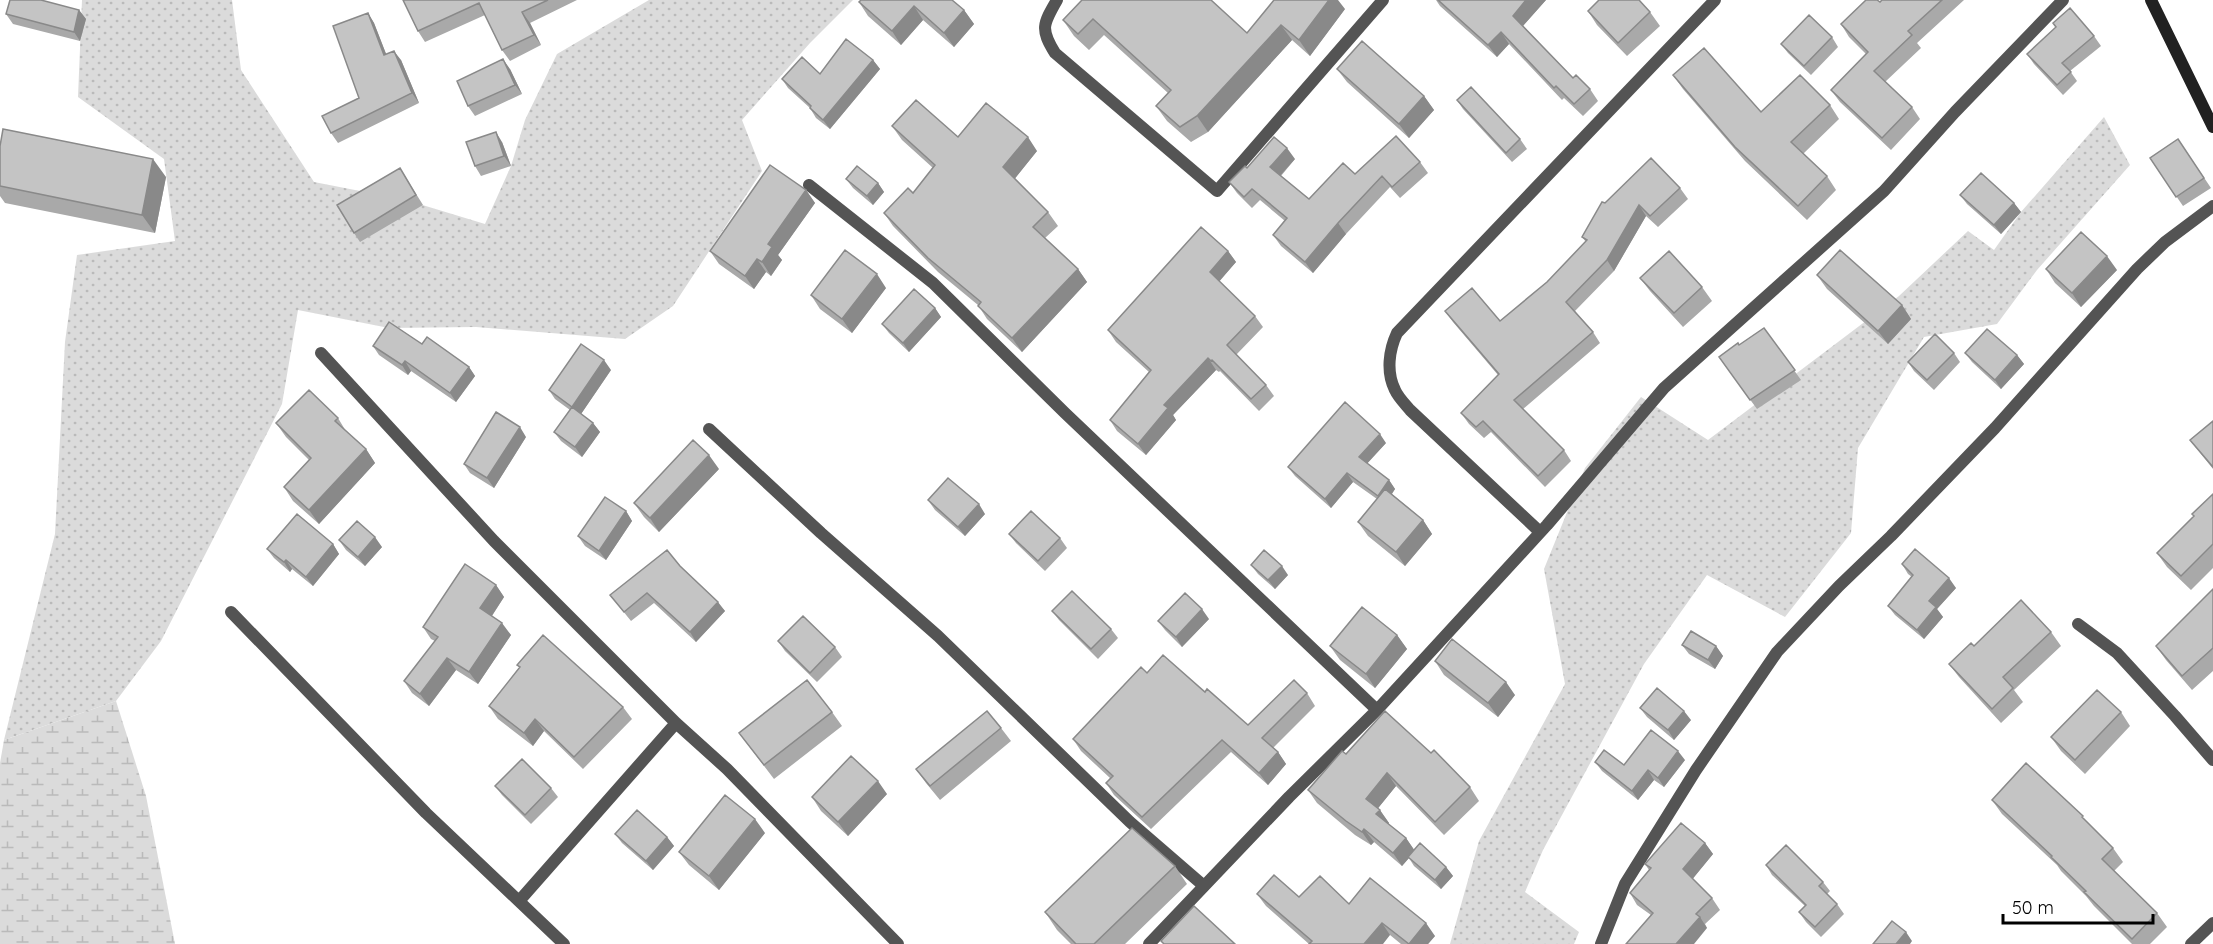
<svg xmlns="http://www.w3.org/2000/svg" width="2213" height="944" viewBox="0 0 2213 944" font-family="Quicksand,sans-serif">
	<defs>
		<pattern id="grass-dots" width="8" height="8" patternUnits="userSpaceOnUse" patternTransform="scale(1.5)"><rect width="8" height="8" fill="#dbdbdb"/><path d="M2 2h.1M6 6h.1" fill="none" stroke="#bababa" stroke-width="1.8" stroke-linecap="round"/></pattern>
		<pattern id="wetland-marsh" width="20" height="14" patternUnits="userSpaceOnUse" patternTransform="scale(1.5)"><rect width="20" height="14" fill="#dbdbdb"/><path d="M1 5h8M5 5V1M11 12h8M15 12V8" fill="none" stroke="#bababa"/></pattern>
	</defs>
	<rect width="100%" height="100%" fill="#fff"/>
	<path fill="url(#grass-dots)" d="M82 0H232L241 70 314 182 406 200 485 224 511 166 525 120 557 54 649 0H853L810 43 742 120 762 171 673 306 625 339 476 327 389 328 298 310 282 404 161 641 116 701 4 740 55 534 65 342 77 255 175 241 164 159 78 97Z
		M2104 117 2130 165 2037 270 1997 324 1924 337 1858 448 1851 533 1785 617 1707 575 1644 664 1543 850 1525 892 1579 932 1574 944H1450L1479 841 1565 684 1544 569 1585 468 1641 397 1708 440 1899 296 1968 231 1994 250 2021 212Z"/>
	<path fill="url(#wetland-marsh)" d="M116 701 146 796 175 944H0V763L4 740Z"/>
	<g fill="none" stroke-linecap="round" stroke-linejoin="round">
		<path stroke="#545454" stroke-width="12" d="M1057 0C1043 24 1040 29 1055 53L1217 191 1383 0
			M809 185 933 283 1065 413 1377 710
			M321 353 494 541 676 723 727 769 898 944
			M709 429 821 533 938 636 1130 822 1204 886
			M1540 532 1410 410C1405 404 1398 397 1395 390 1386 372 1389 350 1397 333L1715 0
			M231 612 426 813 564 944
			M2078 624 2117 653 2175 716 2213 760
			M520 900 676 723
			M1149 944 1289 797 1377 710 1547 525 1664 388 1884 191 1955 112 2063 0
			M1601 944 1625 884 1696 770 1777 652 1839 586 1891 536 1995 428 2137 269 2165 242 2213 206
			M2191 944 2213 923"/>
		<path stroke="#212121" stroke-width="12" d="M2151 0 2213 127"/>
	</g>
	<path fill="#a9a9a9" d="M403 0H577L530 23 541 45 510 61 502 50 485 15 425 42 418 31Z
		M1082 0 1247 33 1345 9 1310 56 1292 40 1208 132 1191 142 1167 121 1156 106 1168 93 1104 35 1089 50 1074 36 1063 20Z
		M1436 0H1546L1523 26 1573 78 1590 89 1598 101 1583 116 1564 98 1562 100 1509 44 1497 57 1440 6Z
		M1882 0H1964L1917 43 1921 48 1885 82 1912 107 1920 119 1891 150 1840 102 1831 90 1866 54 1849 37 1841 24 1880 2Z
		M859 2 964 10 974 24 954 47 923 20 901 45 868 16Z
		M79 10 86 19 80 41 13 24 6 14Z
		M1588 11 1650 12 1660 26 1627 56 1597 25Z
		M368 13 374 23 386 54 401 60 419 103 338 143 331 133 359 98Z
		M2094 36 2101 46 2070 71 2077 81 2063 95 2034 64 2027 54Z
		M1832 37 1838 47 1811 75 1788 53 1781 44Z
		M873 60 880 69 830 129 816 118 810 108 788 88 782 79 820 74Z
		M510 69 522 94 475 116 468 106Z
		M1337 69 1424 96 1434 110 1409 138 1347 82Z
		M1673 75 1761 112 1830 105 1839 119 1803 154 1827 176 1836 190 1807 220 1745 161 1683 89Z
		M1457 100 1520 139 1527 149 1512 162 1463 109Z
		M892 126 1037 151 1015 178 1048 212 1058 226 1045 238 1078 269 1087 282 1022 352 987 319 978 305 938 272 893 226 884 213 913 193 933 168 902 140Z
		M2178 139 2211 188 2183 206 2150 158Z
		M502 142 511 166 481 176 475 166Z
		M0 146 166 177 155 233 5 203 0 196Z
		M1295 159 1281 176 1309 199 1355 174 1420 162 1428 173 1400 198 1390 187 1346 234 1313 273 1281 246 1273 235 1285 221 1260 200 1252 208 1237 193 1229 182 1247 168Z
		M400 168 423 205 360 242 354 233Z
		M846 179 878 183 884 192 873 205 853 188Z
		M1680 188 1688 199 1658 227 1646 216 1614 271 1575 311 1593 332 1600 343 1523 409 1564 450 1571 461 1545 487 1491 432 1484 438 1469 424 1461 413 1498 375 1453 322 1445 311 1500 321 1547 282 1586 242 1582 237 1605 203Z
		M806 190 815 203 778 255 782 260 771 276 766 272 754 289 719 264 710 251Z
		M1960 195 2014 203 2021 212 2001 234 1967 204Z
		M1228 251 1236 262 1219 281 1255 316 1263 327 1236 355 1266 385 1274 396 1259 411 1220 371 1219 372 1216 370 1173 415 1176 420 1146 455 1117 431 1110 420 1149 372 1116 342 1108 330Z
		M2046 269 2117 270 2081 307 2055 283Z
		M1817 275 1902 305 1911 319 1888 344 1827 289Z
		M1640 278 1702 287 1712 301 1683 327 1650 291Z
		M886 288 852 333 820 309 811 295Z
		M935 308 941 317 909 352 889 333 882 324Z
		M1764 328 1801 380 1757 409 1719 357 1739 345Z
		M422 344 469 367 475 376 456 402 411 371 408 375 379 355 373 346Z
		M1954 353 1960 362 1934 390 1914 371 1908 362Z
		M1965 353 2017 355 2024 364 2001 389 1972 362Z
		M611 370 581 414 593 423 600 432 582 457 561 441 554 432 570 410 555 399 549 390Z
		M338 418 347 433 366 449 375 463 319 524 293 501 284 487 309 460 286 437 276 423Z
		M2213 421V469L2190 440Z
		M526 437 494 488 470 473 464 464Z
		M1386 443 1367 463 1389 480 1395 489 1392 494 1423 520 1432 534 1405 566 1368 536 1358 522 1377 499 1353 482 1331 508 1295 476 1288 467Z
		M719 469 659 532 644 517 634 503Z
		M2213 494V568L2191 590 2167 567 2157 553 2193 517Z
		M928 500 985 514 965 536 935 510Z
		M626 511 632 521 606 560 585 546 578 536Z
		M1009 534 1060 538 1067 548 1045 571 1016 543Z
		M339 540 382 547 365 566 346 550Z
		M333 544 339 554 313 586 292 569 290 572 274 558 267 549Z
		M1902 564 1956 588 1937 609 1943 617 1924 639 1895 615 1888 606 1912 577 1908 574Z
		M1251 565 1288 575 1275 589 1258 574Z
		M680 566 725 611 696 642 654 603 631 621 610 595Z
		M496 585 504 597 492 616 511 635 478 684 456 670 429 706 412 693 404 681 435 641 431 639 423 627Z
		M2213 589V671L2192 690 2166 660 2156 646Z
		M1052 611 1111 629 1118 638 1098 659 1059 620Z
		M1209 619 1182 647 1165 630 1158 621Z
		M2051 632 2061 646 2014 690 2023 702 2001 723 1959 677 1949 664 1974 646Z
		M1397 635 1407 649 1375 688 1340 660 1330 646Z
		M778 641 835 647 842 657 817 682 785 651Z
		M1682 645 1716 646 1723 656 1715 669 1689 654Z
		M1435 661 1515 695 1498 717 1444 675Z
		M517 665 623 707 632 719 583 769 544 731 533 746 498 719 489 706 520 668Z
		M1147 673 1205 692 1248 725 1307 693 1315 706 1273 748 1278 752 1286 764 1268 785 1231 752 1151 829 1114 795 1106 783 1110 778 1081 751 1073 739Z
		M1640 708 1691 720 1674 740 1647 717Z
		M832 712 842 726 774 779 739 733Z
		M2121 712 2130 726 2085 774 2061 751 2051 737Z
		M1001 728 1011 741 940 800 926 783 916 769Z
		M1346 754 1470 787 1479 801 1444 835 1396 786 1378 808 1389 823 1388 824 1406 838 1414 850 1446 867 1453 876 1441 889 1414 866 1409 858 1402 866 1374 842 1371 845 1355 835 1317 803 1308 790Z
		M1685 760 1664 787 1654 780 1638 800 1602 771 1595 762 1624 765Z
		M495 786 551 788 558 797 531 824 502 795Z
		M887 794 848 836 821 811 812 797Z
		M1992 800 2090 825 2113 848 2123 862 2114 871 2157 913 2167 927 2150 944H2132L2094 906 2086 896 2061 871 2057 865 2002 814Z
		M765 833 719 890 689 865 679 852Z
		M615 834 667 837 674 846 653 870 622 843Z
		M1705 843 1713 854 1692 879 1712 898 1720 910 1705 924 1707 928 1651 915 1637 905 1630 893 1649 870 1645 864Z
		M1766 865 1823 882 1830 891 1827 894 1837 904 1844 914 1821 937 1806 922 1799 912 1805 906 1772 875Z
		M1175 866 1187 884 1125 944H1071L1057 930 1045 912Z
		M1257 894 1299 897 1349 904 1435 936 1428 944H1401L1390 935 1309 944 1266 906Z"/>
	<path fill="#898989" d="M1329 0H1338L1345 9 1310 56 1299 40Z
		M1526 0H1546L1521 28 1513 16Z
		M914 6 923 20 901 45 892 31Z
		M79 10 86 19 80 41 74 32Z
		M964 10 974 24 954 47 944 33Z
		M522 12 530 23 541 45 534 35Z
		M368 13 374 23 390 64 384 55Z
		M1281 25 1292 40 1208 132 1197 116Z
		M1501 32 1509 44 1497 57 1488 45Z
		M394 51 401 60 419 103 412 93Z
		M503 59 510 69 522 94 515 85Z
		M873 60 880 69 830 129 823 120Z
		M1424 96 1434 110 1409 138 1399 124Z
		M496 132 502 142 511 166 504 156Z
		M1028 137 1037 151 1013 181 1003 167Z
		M1287 148 1295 159 1278 178 1270 167Z
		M153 159 166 177 155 233 142 215Z
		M878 183 884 192 873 205 867 196Z
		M806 190 815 203 778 255 782 260 771 276 762 262 768 244Z
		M2014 203 2021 212 2001 234 1994 225Z
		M1639 205 1646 216 1614 271 1607 260Z
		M1338 223 1346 234 1313 273 1305 262Z
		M1228 251 1236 262 1218 283 1210 272Z
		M2107 256 2117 270 2081 307 2072 293Z
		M757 259 766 272 754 289 745 276Z
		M1078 269 1087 282 1022 352 1012 338Z
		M877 274 886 288 852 333 842 319Z
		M1902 305 1911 319 1888 344 1878 331Z
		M935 308 941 317 909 352 903 343Z
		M2017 355 2024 364 2001 389 1995 380Z
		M1208 358 1216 370 1173 415 1176 420 1146 455 1138 444 1164 405Z
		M604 360 611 370 579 417 572 407Z
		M405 361 411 371 408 375 402 365Z
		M469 367 475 376 456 402 450 393Z
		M593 423 600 432 582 457 575 447Z
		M520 427 526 437 494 488 487 478Z
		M1380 434 1386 443 1365 466 1359 457Z
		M366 449 375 463 319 524 309 510Z
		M709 455 719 469 659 532 650 518Z
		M1347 473 1353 482 1331 508 1325 499Z
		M1389 480 1395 489 1384 505 1378 496Z
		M979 504 985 514 965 536 958 527Z
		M626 511 632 521 606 560 599 551Z
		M1423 520 1432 534 1405 566 1396 552Z
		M375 537 382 547 365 566 358 557Z
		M333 544 339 554 313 586 306 577Z
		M286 560 292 569 290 572 284 562Z
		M1282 566 1288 575 1275 589 1268 580Z
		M1949 578 1956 588 1937 609 1943 617 1924 639 1917 630 1929 601Z
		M496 585 504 597 489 620 480 608Z
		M718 602 725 611 696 642 690 632Z
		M1202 609 1209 619 1182 647 1176 637Z
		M502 623 511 635 478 684 469 672Z
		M1397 635 1407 649 1375 688 1366 674Z
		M1716 646 1723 656 1715 669 1708 660Z
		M447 658 456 670 429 706 420 694Z
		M1506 682 1515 695 1498 717 1488 703Z
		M1684 711 1691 720 1674 740 1668 730Z
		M535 719 544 731 533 746 524 733Z
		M1678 751 1685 760 1664 787 1658 778Z
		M1278 752 1286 764 1268 785 1259 773Z
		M1648 770 1654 780 1638 800 1632 791Z
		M1387 773 1396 786 1375 812 1366 799Z
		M878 781 887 794 848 836 838 822Z
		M1380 810 1389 823 1386 827 1376 814Z
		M755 819 765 833 719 890 709 876Z
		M1364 829 1374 842 1371 845 1362 832Z
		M667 837 674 846 653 870 646 861Z
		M1406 838 1415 851 1402 866 1393 853Z
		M1705 843 1713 854 1691 881 1683 869Z
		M1446 867 1453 876 1441 889 1435 880Z
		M1700 917 1707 928 1694 944H1676Z
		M1382 923 1390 935 1383 944H1364Z
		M1426 923 1435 936 1428 944H1409Z
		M1906 932 1912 941 1910 944H1896Z"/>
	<path fill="#c4c4c4" stroke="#898989" stroke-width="1.5" d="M10 0H41L79 10 74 32 6 14Z
		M403 0H548L522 12 534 35 502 50 479 3 418 31Z
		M861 0H952L964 10 944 33 914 6 892 31 859 2Z
		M1082 0H1211L1247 33 1274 0H1329L1299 40 1281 25 1197 116 1180 127 1156 106 1171 90 1093 19 1078 34 1063 20Z
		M1438 0H1526L1513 16 1573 78 1576 75 1590 89 1574 104 1556 86 1554 88 1501 32 1488 45Z
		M1599 0H1639L1650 12 1618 43 1588 11Z
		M1866 0H1877L1880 2 1882 0H1942L1908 31 1912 35 1874 71 1912 107 1882 138 1831 90 1868 52 1841 24Z
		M2070 8 2094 36 2062 63 2071 72 2057 85 2027 54 2056 27 2053 23Z
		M368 13 384 55 394 51 412 93 331 133 322 116 359 98 333 26Z
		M1809 15 1832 37 1804 66 1781 44Z
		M846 39 873 60 823 120 810 108 811 106 782 79 802 57 820 74Z
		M1362 41 1424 96 1399 124 1337 69Z
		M1704 48 1761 112 1800 75 1830 105 1791 142 1827 176 1798 206 1735 147 1673 75Z
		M503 59 515 85 468 106 457 81Z
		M1471 87 1520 139 1506 153 1457 100Z
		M916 100 958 137 986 103 1028 137 1003 167 1048 212 1033 227 1078 269 1012 338 978 306 981 302 928 258 884 213 908 188 913 193 935 165 892 126Z
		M3 129 153 159 142 215 0 186V146Z
		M496 132 504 156 475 166 466 142Z
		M1396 136 1420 162 1392 187 1382 176 1338 223 1305 262 1273 235 1287 218 1252 189 1244 197 1229 182 1245 166 1247 168 1274 137 1287 148 1270 167 1309 199 1343 163 1355 174Z
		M2178 139 2204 178 2176 197 2150 158Z
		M1651 158 1680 188 1650 216 1639 205 1607 260 1566 302 1593 332 1514 400 1564 450 1538 476 1483 421 1476 427 1461 413 1499 374 1445 311 1472 288 1500 321 1547 282 1587 240 1582 237 1602 202 1605 203Z
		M770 165 806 190 768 244 772 247 762 262 757 259 745 276 710 251Z
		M857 166 878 183 867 196 846 179Z
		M400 168 416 195 354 233 337 205Z
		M1981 173 2014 203 1994 225 1960 195Z
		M1201 227 1228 251 1210 272 1255 316 1227 345 1266 385 1251 399 1212 360 1211 361 1208 358 1164 405 1168 408 1138 444 1110 420 1151 370 1108 330Z
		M2081 232 2107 256 2072 293 2046 269Z
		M845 250 877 274 842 319 811 295Z
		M1840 250 1902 305 1878 331 1817 275Z
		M1669 251 1702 287 1674 313 1640 278Z
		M914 289 935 308 903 343 882 324Z
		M389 322 422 344 427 337 469 367 450 393 405 361 402 365 373 346Z
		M1764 328 1795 370 1750 400 1719 357 1738 343 1739 345Z
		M1987 329 2017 355 1995 380 1965 353Z
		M1935 334 1954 353 1927 380 1908 362Z
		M581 344 604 360 572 407 549 390Z
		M309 390 338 418 335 421 366 449 309 510 284 487 311 458 276 423Z
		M1345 402 1380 434 1359 457 1389 480 1378 496 1347 473 1325 499 1288 467Z
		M572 407 593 423 575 447 554 432Z
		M496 412 520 427 487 478 464 464Z
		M2213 421V467L2190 440Z
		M693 440 709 455 650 518 634 503Z
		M948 478 979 504 958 527 928 500Z
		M1385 489 1423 520 1396 552 1358 522Z
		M2213 494V544L2181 576 2157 553 2194 516 2192 514Z
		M605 497 626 511 599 551 578 536Z
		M1031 511 1060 538 1038 561 1009 534Z
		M297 514 333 544 306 577 286 560 284 562 267 549Z
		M357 521 375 537 358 557 339 540Z
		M1915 549 1949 578 1929 601 1936 607 1917 630 1888 606 1913 575 1902 564Z
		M667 550 680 566 718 602 690 632 647 593 624 612 610 595Z
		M1264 550 1282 566 1268 580 1251 565Z
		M465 564 496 585 480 608 502 623 469 672 447 658 420 694 404 681 438 637 423 627Z
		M2213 589V648L2182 676 2156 646Z
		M1072 591 1111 629 1091 649 1052 611Z
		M1185 593 1202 609 1176 637 1158 621Z
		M2021 600 2051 632 2003 677 2013 688 1992 709 1949 664 1971 643 1974 646Z
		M1362 607 1397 635 1366 674 1330 646Z
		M803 616 835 647 810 673 778 641Z
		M1691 631 1716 646 1708 660 1682 645Z
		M543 635 623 707 574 757 535 719 524 733 489 706 520 667 517 665Z
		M1452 639 1506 682 1488 703 1435 661Z
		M1163 655 1205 692 1207 689 1248 725 1294 680 1307 693 1262 738 1278 752 1259 773 1222 740 1142 817 1106 783 1113 776 1073 739 1141 667 1147 673Z
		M807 680 832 712 764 765 739 733Z
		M1657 688 1684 711 1668 730 1640 708Z
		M2097 690 2121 712 2075 760 2051 737Z
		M987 711 1001 728 930 786 916 769Z
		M1385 711 1431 753 1434 750 1470 787 1435 822 1387 773 1366 799 1380 810 1376 814 1406 838 1393 853 1364 829 1362 832 1346 821 1308 790 1342 751 1346 754Z
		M1651 730 1678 751 1658 778 1648 770 1632 791 1595 762 1604 750 1624 765Z
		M851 756 878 781 838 822 812 797Z
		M522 759 551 788 525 815 495 786Z
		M2026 763 2083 816 2082 817 2113 848 2102 859 2157 913 2132 939 2084 892 2086 891 2051 857 2052 856 1992 800Z
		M725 795 755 819 709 876 679 852Z
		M637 810 667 837 646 861 615 834Z
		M1681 823 1705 843 1683 869 1712 898 1696 914 1700 917 1676 944H1626L1653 913 1630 893 1651 868 1645 864Z
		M1132 828 1175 866 1094 944H1076L1045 912Z
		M1420 843 1446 867 1435 880 1408 857Z
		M1786 845 1823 882 1819 886 1837 904 1815 927 1799 912 1806 905 1766 865Z
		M1274 875 1299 897 1320 876 1349 904 1370 878 1426 923 1409 944 1382 923 1364 944H1309L1312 941 1257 894Z
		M1194 906 1235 944H1164L1161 941Z
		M1892 921 1906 932 1896 944H1873Z"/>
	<path d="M2003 914v9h150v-9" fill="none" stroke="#000000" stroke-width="3"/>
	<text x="2012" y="914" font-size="18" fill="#000000" stroke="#ffffff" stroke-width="4.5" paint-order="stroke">50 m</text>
</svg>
